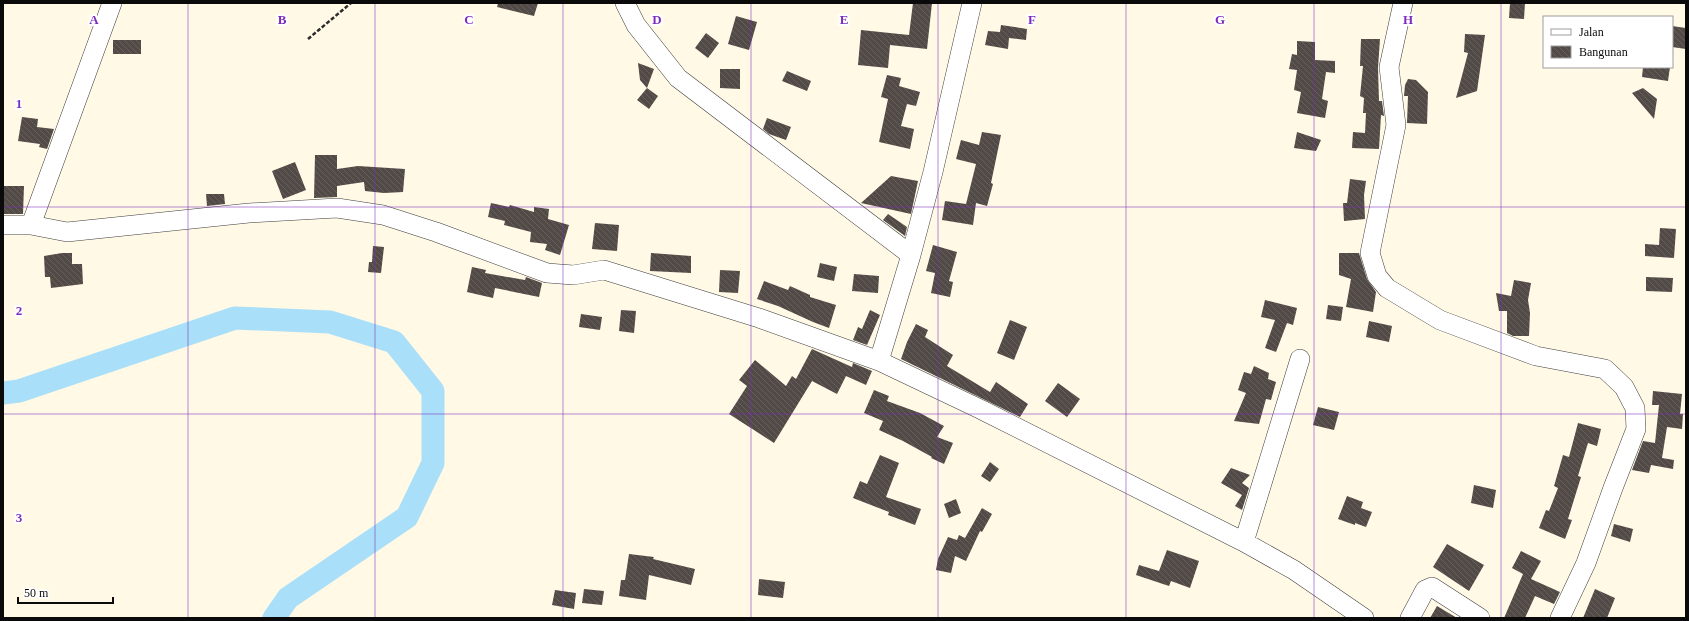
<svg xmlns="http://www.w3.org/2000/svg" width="1689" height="621" viewBox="0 0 1689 621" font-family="Georgia,serif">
	<defs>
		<pattern id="building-back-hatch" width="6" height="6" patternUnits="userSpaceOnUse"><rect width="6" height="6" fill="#524a46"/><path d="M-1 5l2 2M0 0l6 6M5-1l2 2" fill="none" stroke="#66605c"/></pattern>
	</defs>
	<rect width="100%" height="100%" fill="#fff9e6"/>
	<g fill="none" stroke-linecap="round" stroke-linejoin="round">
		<path stroke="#a9dff8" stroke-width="23" d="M3 393 19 391 235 318 330 322 394 342 433 391V463L407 517 288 598 274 618"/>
	</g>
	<path fill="url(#building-back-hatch)" d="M498 3H538L534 16 497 7Z
		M913 3H932L927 49 890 45 888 68 858 65 861 30 909 35Z
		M1510 3H1525L1524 19 1509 18Z
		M736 16 757 22 749 50 728 44Z
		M1001 25 1027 29 1026 40 1009 38 1008 49 985 45 988 31 1000 32Z
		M1672 26 1686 28V49L1672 47Z
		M706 33 719 43 708 58 695 48Z
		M1465 34 1485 35 1477 91 1456 98 1468 53 1464 52Z
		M1361 39H1380L1378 68 1379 101H1382L1384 116 1381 115 1379 149 1352 148 1353 132 1365 133 1366 113H1363L1364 98 1360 96 1363 66H1360Z
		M113 40H141V54H113Z
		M1297 41 1315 42V60L1335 61V73L1326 72 1322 99 1328 101 1325 118 1297 113 1301 92 1294 90 1297 70 1289 69 1292 54 1297 55Z
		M638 63 654 69 647 88 640 80Z
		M1643 67H1670L1668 81 1642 77Z
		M720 69H740V89L720 88Z
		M787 71 811 81 807 91 782 81Z
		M887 75 901 78 899 86 920 92 916 106 907 104 901 126 914 129 910 149 879 142 888 99 881 97Z
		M1408 79 1416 80 1428 92 1427 124 1407 123 1408 96H1404L1405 85Z
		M647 88 658 96 649 109 637 100Z
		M1643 88 1657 99 1654 119 1632 93Z
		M22 117 38 119 37 127 54 129 47 149 39 147 40 144 18 141Z
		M767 118 791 127 786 140 769 134 763 129Z
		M982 132 1001 135 991 183 993 184 987 206 976 203 973 225 942 220 945 201 966 204 976 164 956 159 961 140 979 145Z
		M1297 132 1321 140 1316 151 1294 148Z
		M315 155H337V169L358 166 405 169 403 192 384 193 365 191 364 182 337 186V197L314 198Z
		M295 162 306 190 283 199 272 171Z
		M891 176 918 181 911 214 861 203Z
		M1350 179 1366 181 1364 195 1365 219 1344 221 1343 203H1347Z
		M4 186H24L23 214H3Z
		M206 194H224L225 204 207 206Z
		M491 203 509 207 510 205 534 212V207L549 209 548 219 569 225 560 255 545 250 547 244 530 242 531 232 504 225 505 221 488 217Z
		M888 214 907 227 905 236 883 220Z
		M595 223 619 225 617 251 592 249Z
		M1660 228 1676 229 1674 258 1645 256V244L1659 245Z
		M933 245 957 252 949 281 953 282 950 297 931 293 935 273 926 271Z
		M373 246 384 247 381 273 368 272 369 262H372Z
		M62 253H72V264H82L83 284 51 288 50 277H45L44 256Z
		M651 253 691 256V273L650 271Z
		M1339 253H1359L1367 279 1376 292 1373 312 1346 307 1351 279 1339 275Z
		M820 263 837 267 834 281 817 277Z
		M472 267 486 270 485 273 525 280 526 277 542 283 539 297 495 288 493 298 467 292Z
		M720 270 740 271 738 293 719 292Z
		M854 274 879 276 878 293 852 291Z
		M1646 277 1673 278 1672 292 1646 291Z
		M1514 280 1531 283 1528 300 1530 313 1529 336H1513L1507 333V311H1499L1496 293 1511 296Z
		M764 281 788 290 790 286 810 295V297L836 305 829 328 813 322 778 306 757 299Z
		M1265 300 1297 308 1293 325 1287 323 1276 352 1265 348 1275 320 1261 317Z
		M1328 305 1343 307 1341 321 1326 319Z
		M621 310 636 311 634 333 619 331Z
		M870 310 880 315 867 345 853 340 858 327 862 329Z
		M581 314 602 317 600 330 579 327Z
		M1010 320 1027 327 1014 360 997 353Z
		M1369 321 1392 326 1389 342 1366 337Z
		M916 324 928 330 925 337 953 355 947 366 990 392 996 382 1028 404 1020 417 901 359 907 342Z
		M812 349 852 367 853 363 872 371 866 385 846 376 837 394 812 381 774 443 729 414 747 386 739 380 755 360 786 386 792 376 796 379Z
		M1254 366 1269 373 1268 379 1276 382 1271 400 1266 399 1259 424 1234 421 1246 393 1238 390 1244 372 1251 374Z
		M1058 383 1080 399 1067 417 1045 401Z
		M874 390 889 396 887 401 920 413 944 426 937 437 953 443 944 464 931 458 932 457 903 441 879 430 883 421 864 413Z
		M1653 391 1682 394 1680 414H1683L1682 429 1667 427 1662 458 1674 460 1673 469 1651 465 1649 473 1632 470 1643 441 1655 443 1659 405H1652Z
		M1318 407 1339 412 1334 430 1313 425Z
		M1578 423 1601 429 1597 446 1588 443 1578 476 1581 477 1568 519 1572 520 1565 539 1539 528 1546 510 1549 511 1558 488 1554 486 1563 455 1569 457Z
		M880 455 899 463 886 497 921 509 915 525 888 515 889 512 853 498 860 481 867 484Z
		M990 462 999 469 990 482 981 476Z
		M1231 468 1250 475 1242 483 1249 488 1242 510 1235 506 1242 495 1221 483Z
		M1474 485 1496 490 1493 508 1471 503Z
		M1347 496 1363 502 1361 508 1372 512 1366 527 1355 523V525L1338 519Z
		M956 499 961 513 949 518 944 504Z
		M982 508 992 514 982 532 980 531 966 561 955 556 951 573 936 570 938 559 948 537 957 540 959 535 965 538Z
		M1614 524 1633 529 1630 542 1611 536Z
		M1447 544 1484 565 1469 591 1433 567Z
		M1167 550 1199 561 1190 588 1171 581 1169 586 1136 575 1139 565 1159 571Z
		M1521 551 1541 561 1531 579 1560 592 1554 604 1535 596 1525 618H1504L1523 574 1512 568Z
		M629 554 654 557 653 559 695 569 691 585 649 575 646 600 619 596 621 580H625Z
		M759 579 785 582 783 598 758 595Z
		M584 589 604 591 602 605 582 603Z
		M1595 589 1615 598 1607 618H1583Z
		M555 590 576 593 574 609 552 605Z
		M1437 606 1457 618H1430Z"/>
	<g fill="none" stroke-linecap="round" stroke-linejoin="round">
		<g stroke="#3d3d3d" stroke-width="20">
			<path id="minor" d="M625 3 636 25 678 78 911 255
				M1403 3 1389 67 1396 125 1370 253 1377 276 1387 288 1440 320 1536 356 1605 369 1624 387 1635 408 1636 429 1613 488 1586 563 1560 618
				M3 225H31L67 232 249 213 337 208 383 215 436 232 547 273 573 275 604 270 759 318 879 361 982 410 1244 542 1294 570 1364 618
				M31 225 112 3
				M879 361 911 255 933 172 972 3
				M1244 542 1300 359
				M1410 618 1425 590 1432 587 1480 618"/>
		</g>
		<path stroke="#2c2c2c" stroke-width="2.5" stroke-dasharray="4 2" stroke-linecap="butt" d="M308 39 351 3"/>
		<use href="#minor" stroke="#fff" stroke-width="19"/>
	</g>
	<path fill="none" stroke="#7b2cbf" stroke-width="1" stroke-opacity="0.55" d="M188 3V618M375 3V618M563 3V618M751 3V618M938 3V618M1126 3V618M1314 3V618M1501 3V618M3 207H1686M3 414H1686"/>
	<g font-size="13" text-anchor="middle" font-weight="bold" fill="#7b2cbf" stroke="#fff" stroke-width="4" stroke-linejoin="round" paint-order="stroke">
		<text x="94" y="24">A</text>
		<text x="282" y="24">B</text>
		<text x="469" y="24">C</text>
		<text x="657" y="24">D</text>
		<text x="844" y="24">E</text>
		<text x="1032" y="24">F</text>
		<text x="1220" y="24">G</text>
		<text x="1408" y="24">H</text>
		<text x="19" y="108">1</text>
		<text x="19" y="315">2</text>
		<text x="19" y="522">3</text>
	</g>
	<rect width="1689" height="621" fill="none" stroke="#0a0a0a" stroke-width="8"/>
	<rect x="1543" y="16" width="130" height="52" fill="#ffffff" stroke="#9d9d9d"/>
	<rect x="1551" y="29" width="20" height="6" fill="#ffffff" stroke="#9d9d9d"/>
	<text x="1579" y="36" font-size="12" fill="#0a0a0a">Jalan</text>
	<rect x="1551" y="46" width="20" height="12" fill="url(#building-back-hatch)" stroke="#9d9d9d"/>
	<text x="1579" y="56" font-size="12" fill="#0a0a0a">Bangunan</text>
	<path d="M18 597v6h95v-6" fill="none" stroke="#0a0a0a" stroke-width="2"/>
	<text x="24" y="597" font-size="12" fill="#0a0a0a" stroke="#ffffff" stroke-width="3" paint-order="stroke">50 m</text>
</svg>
